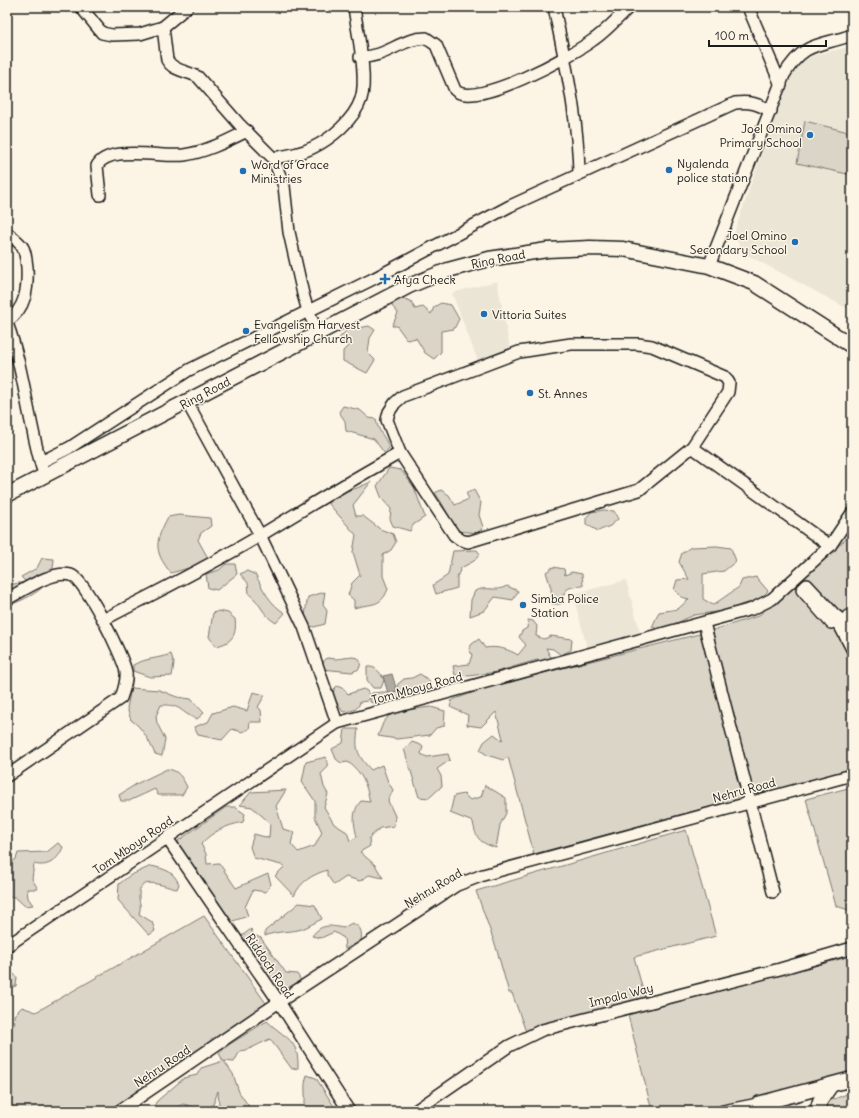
<svg xmlns="http://www.w3.org/2000/svg" width="859" height="1118" font-family="Delius,sans-serif">
<rect width="100%" height="100%" fill="#fcf5e5"/>
<filter id="ink" filterUnits="userSpaceOnUse"><feTurbulence type="fractalNoise" baseFrequency=".025" numOctaves="2"/><feDisplacementMap in="SourceGraphic" scale="8" xChannelSelector="R" yChannelSelector="G"/><feConvolveMatrix kernelMatrix="1 2 1 2 8 2 1 2 1" color-interpolation-filters="sRGB"/></filter>
<g filter="url(#ink)">
<g fill="#ebe5d6">
<polygon points="852,46 852,311 742,252 734,233 791,69 806,57"/>
<polygon points="497,281 511,353 479,364 452,293"/>
<polygon points="626,580 641,636 587,648 573,594"/>
</g>
<g fill="#dbd5c8" stroke="#7c7872">
<polygon points="852,75 852,95 849,91 848,76"/>
<polygon points="805,121 852,133 852,175 797,163"/>
<polygon points="398,297 411,301 415,309 423,307 431,314 434,307 441,303 451,305 459,319 454,329 441,331 441,352 434,359 425,353 416,338 407,340 397,326 392,326 398,313 392,306"/>
<polygon points="369,326 375,330 370,338 368,353 375,360 367,373 343,361 343,351 349,345 340,342 340,337 347,330"/>
<path d="M343,406L360,410L369,418L376,419C378,433 385,435 389,448L385,454L374,439L346,431L345,421L339,412Z"/>
<polygon points="389,468 401,470 414,487 425,517 413,525 410,531 393,526 390,519 391,509 382,499 377,486"/>
<path d="M371,482L353,505L356,516H363L380,529L393,534L396,542L391,550L383,555V576L388,589C381,608 370,603 354,608V600L348,595L352,583L360,575L353,552L356,535L328,503L335,494L357,488Z"/>
<polygon points="441,490 449,495 455,505 469,499 466,493 474,490 481,503 479,515 483,527 478,533 457,531 440,500 435,493"/>
<polygon points="604,510 614,511 618,519 610,526 598,531 586,524 586,518 591,512"/>
<path d="M179,515L210,518L211,526L201,533L198,540L208,558L202,568L192,567L171,573C153,551 155,541 168,517Z"/>
<polygon points="852,530 852,773 751,798 710,631 758,616 844,541"/>
<polygon points="717,546 731,548 736,561 724,571 703,574 703,599 713,605 739,587 742,580 756,577 768,591 758,601 743,604 729,610 694,615 661,630 652,627 659,612 678,609 689,599 681,597 674,590 677,580 689,579 679,562 682,553 691,547"/>
<polygon points="477,550 480,554 474,561 461,568 457,577 457,588 436,594 433,585 448,575 453,551"/>
<path d="M42,558L54,559C53,582 41,591 22,600C17,602 12,605 7,605V585L26,582L21,577L37,568Z"/>
<polygon points="226,564 235,564 237,574 217,590 208,588 206,574 219,570"/>
<path d="M553,567L564,569L565,575L572,572L582,574L583,586C567,587 564,588 561,604H552L551,588L546,572Z"/>
<path d="M247,571L256,575C262,589 271,605 285,613L276,623C261,614 262,604 249,594L248,583L240,574Z"/>
<path d="M507,586L518,591L513,600L495,597L484,611L470,616L471,600L475,591C488,585 494,593 507,586Z"/>
<path d="M325,592L323,604L327,611L325,624L314,627L307,625C304,615 306,607 308,597Z"/>
<path d="M219,611L228,613L235,619C237,635 232,643 216,646L209,637L213,613Z"/>
<path d="M528,620L533,621L537,626L536,636L544,639L551,636L572,639L571,650L561,655L553,649L546,648L550,656L553,658L546,662L537,660L496,672L469,676L455,675L453,666L469,664L472,655L469,649L472,644L479,639L485,648C497,646 508,649 518,655L526,645L519,637L522,631L527,628Z"/>
<polygon points="703,633 742,798 534,854 508,757 503,760 487,755 480,750 484,742 494,734 502,740 503,739 496,712 481,727 467,725 468,715 450,707 452,700 489,687 525,678 531,674 535,675"/>
<path d="M171,654L174,663L172,676L150,677L133,671V665C146,658 157,659 171,654Z"/>
<polygon points="352,657 358,658 361,663 359,669 352,672 322,669 323,662 327,658 336,659"/>
<path d="M367,667C376,666 380,672 384,680L381,688H373L367,680Z"/>
<path d="M420,674L429,680L431,692L396,699L382,705L370,702V698L367,701L360,702C358,711 351,711 343,712L333,697L334,689L337,686L344,689L348,694L363,689L367,691L370,697L372,693L396,691L398,684L404,679L412,678Z"/>
<path d="M131,688L159,690L177,697L191,699L204,713L197,719C180,713 182,704 161,705L156,716L157,723L165,739L162,756L155,754C149,741 143,728 131,720L127,708Z"/>
<polygon points="253,692 265,695 258,707 261,710 262,722 250,722 249,729 242,732 232,729 222,740 198,735 194,727 208,722 213,713 233,707 247,711"/>
<polygon points="431,707 445,711 444,726 436,728 430,735 397,739 378,736 383,723 392,712"/>
<path d="M345,729H358C355,749 357,755 371,770L382,765L388,782L393,790L388,801L395,816L394,826L380,828L369,838L370,846L360,852L375,865L383,878L369,875L360,881L346,877L334,885L327,875V870C312,875 301,881 294,896L275,876L285,866L254,858L250,847L254,834L269,838L270,823L252,807L240,805L251,792L286,790L276,806L283,829L294,832L291,844L298,852L315,846L322,832L315,817V801L302,782L306,762L326,757L328,767L321,774L324,787L328,794L324,807L334,824L347,832L350,841L357,837C354,824 351,812 361,801L370,802C366,784 363,773 348,762L341,763L336,759L332,749L343,743Z"/>
<polygon points="412,742 423,746 421,754 427,757 448,754 450,760 437,769 441,776 442,786 429,798 419,797 404,749"/>
<path d="M167,769C178,770 182,777 187,787L182,795H158L155,789L129,801H121L119,795L138,783Z"/>
<path d="M485,785L506,798V813L500,825L496,848C479,842 476,839 473,822L450,813L454,796L464,794L470,800L481,797Z"/>
<polygon points="852,787 852,911 836,906 806,799"/>
<path d="M226,807H235L245,814L243,822C225,826 213,831 201,844L206,854L207,864L219,863L236,888L268,874L271,884L266,892L253,890L245,907L248,916L230,922L182,854L178,841Z"/>
<polygon points="686,830 716,936 634,957 645,998 526,1032 512,993 509,993 496,947 476,891"/>
<path d="M58,843L63,847C58,860 48,868 34,864L32,879L38,889H27L28,898L33,905L25,906L15,897H7V875L9,874L7,866L16,859L18,853L47,852Z"/>
<path d="M151,866C165,869 173,871 179,884L177,889C167,888 138,873 139,896C139,905 142,903 139,914L152,922L155,931L149,935L118,900L119,884L129,876Z"/>
<path d="M299,903L315,905L322,919C315,922 308,927 302,929C288,933 279,930 265,936V931Z"/>
<polygon points="204,916 268,1006 108,1111 7,1111 7,1024 15,1024 14,1015 22,1007 36,1012"/>
<path d="M352,923C362,927 362,932 361,942L345,949L344,938L334,932L321,938L312,936C321,924 329,925 343,928Z"/>
<polygon points="251,929 253,935 261,938 286,973 297,974 302,982 286,993 277,994 239,938"/>
<polygon points="852,956 852,1074 734,1109 716,1111 652,1111 628,1015"/>
<polygon points="7,968 17,977 16,986 7,988"/>
<path d="M267,1021C286,1039 299,1039 298,1068L292,1069L270,1039C258,1044 253,1049 240,1051L234,1062L224,1061L233,1074L239,1092L252,1111H223L219,1106L218,1091L213,1105L203,1110L183,1104L178,1107L181,1111H151L157,1101L184,1078L197,1075L201,1068L223,1061L219,1053L230,1044Z"/>
<path d="M307,1075L316,1078L337,1111H303C308,1097 302,1089 307,1075Z"/>
<polygon points="852,1092 852,1111 823,1111 824,1103"/>
</g>
<polygon fill="#b0aba1" stroke="#75726c" points="392,674 397,691 388,693 383,676"/>
<g fill="none" stroke-linecap="round" stroke-linejoin="round">
<defs>
<g id="minor">
<polyline points="81,7 102,33 112,35 140,34 163,27 187,7"/>
<path d="M554,7C565,62 578,116 579,173"/>
<polyline points="748,7 781,85"/>
<path d="M163,27L167,60C173,71 188,71 198,77L240,125L273,158L284,186L289,232L303,294L308,311L318,333"/>
<path d="M360,57C386,58 401,38 426,38L436,45L455,90C474,110 573,55 593,40C606,31 618,18 629,7"/>
<path d="M273,158C286,156 300,154 312,148C331,139 354,120 361,99C368,78 357,30 354,7"/>
<path d="M100,195L97,166C108,144 163,158 184,155C206,152 227,141 247,131"/>
<path d="M7,233C12,237 20,242 23,248C26,254 26,261 27,267C28,288 26,309 7,321"/>
<path d="M709,266L784,75C805,40 819,47 852,35"/>
<path d="M7,323C24,370 28,420 42,468"/>
<polygon points="571,344 638,344 652,346 725,377 729,383 728,392 692,447 639,490 468,542 461,540 454,535 400,453 387,420 389,412 395,403 403,396 519,352"/>
<polyline points="187,402 260,535 304,627 337,723"/>
<polyline points="692,447 830,546"/>
<path d="M41,462L69,448L189,370L375,278L510,206L735,103C750,101 758,104 771,111"/>
<path d="M7,599C24,590 52,570 71,575C85,579 123,656 126,672C127,681 124,689 121,698L7,776"/>
<path d="M103,620C156,592 210,566 261,535C307,507 353,479 400,453"/>
<polyline points="704,623 773,892"/>
<polyline points="852,626 850,625 851,616 848,616 847,624 845,623 834,614 807,585 802,590 831,623 835,620 841,628 852,649"/>
<polyline points="167,838 279,1002 349,1111"/>
<polyline points="7,946 337,723 752,609 772,599 830,546 852,513"/>
<polyline points="119,1111 279,1002 457,885 483,875 852,775"/>
<polyline points="415,1111 509,1046 542,1030 780,969 852,948"/>
<polyline points="723,1111 758,1104"/>
</g>
<g id="major">
<polyline points="7,495 409,286 448,270 489,259 547,250 590,248 623,249 709,266 754,283 852,346"/>
<polyline points="764,1111 758,1104 852,1079"/>
<polyline points="817,1111 820,1101 831,1085"/>
</g>
</defs>
<use href="#minor" stroke="#1c1c1c" stroke-width="14"/>
<use href="#major" stroke="#1c1c1c" stroke-width="17"/>
<use href="#minor" stroke="#fcf5e5" stroke-width="11"/>
<use href="#major" stroke="#fcf5e5" stroke-width="14"/>
</g>
</g>
<g fill="#1f6fb2" stroke="#fcf5e5" stroke-width="1.5">
<circle cx="810" cy="135" r="4"/>
<circle cx="669" cy="170" r="4"/>
<circle cx="243" cy="171" r="4"/>
<circle cx="795" cy="242" r="4"/>
<path d="M383 273h4v4h4v4h-4v4h-4v-4h-4v-4h4z"/>
<circle cx="484" cy="314" r="4"/>
<circle cx="246" cy="331" r="4"/>
<circle cx="530" cy="393" r="4"/>
<circle cx="523" cy="605" r="4"/>
</g>
<g text-anchor="middle" dominant-baseline="central" stroke-width="3" stroke-linejoin="round" paint-order="stroke">
<g font-size="12" fill="#1c1c1c" stroke="#fcf5e5" text-anchor="start">
<text x="802" y="128" text-anchor="end">Joel Omino<tspan x="802" dy="14">Primary School</tspan></text>
<text x="677" y="163">Nyalenda<tspan x="677" dy="14">police station</tspan></text>
<text x="251" y="164">Word of Grace<tspan x="251" dy="14">Ministries</tspan></text>
<text x="787" y="235" text-anchor="end">Joel Omino<tspan x="787" dy="14">Secondary School</tspan></text>
<text x="394" y="279">Afya Check</text>
<text x="492" y="314">Vittoria Suites</text>
<text x="254" y="324">Evangelism Harvest<tspan x="254" dy="14">Fellowship Church</tspan></text>
<text x="538" y="393">St. Annes</text>
<text x="531" y="598">Simba Police<tspan x="531" dy="14">Station</tspan></text>
</g>
<g font-size="12" fill="#1c1c1c" stroke="#fcf5e5">
<text transform="translate(498 259) rotate(-11)">Ring Road</text>
<text transform="translate(205 393) rotate(-28)">Ring Road</text>
<text transform="translate(417 688) rotate(-15)">Tom Mboya Road</text>
<text transform="translate(744 790) rotate(-15)">Nehru Road</text>
<text transform="translate(133 845) rotate(-34)">Tom Mboya Road</text>
<text transform="translate(433 888) rotate(-31)">Nehru Road</text>
<text transform="translate(270 966) rotate(56)">Riddoch Road</text>
<text transform="translate(621 995) rotate(-14)">Impala Way</text>
<text transform="translate(162 1066) rotate(-34)">Nehru Road</text>
</g>
</g>
<rect width="859" height="1118" fill="none" stroke="#fcf5e5" stroke-width="24"/>
<rect x="12" y="12" width="835" height="1094" fill="none" stroke="#1c1c1c" stroke-width="1.5" filter="url(#ink)"/>
<path d="M709 40v6h117v-6" fill="none" stroke="#1c1c1c" stroke-width="2"/>
<text x="715" y="40" font-size="12" fill="#1c1c1c" stroke="#fcf5e5" stroke-width="3" paint-order="stroke">100 m</text>
</svg>
